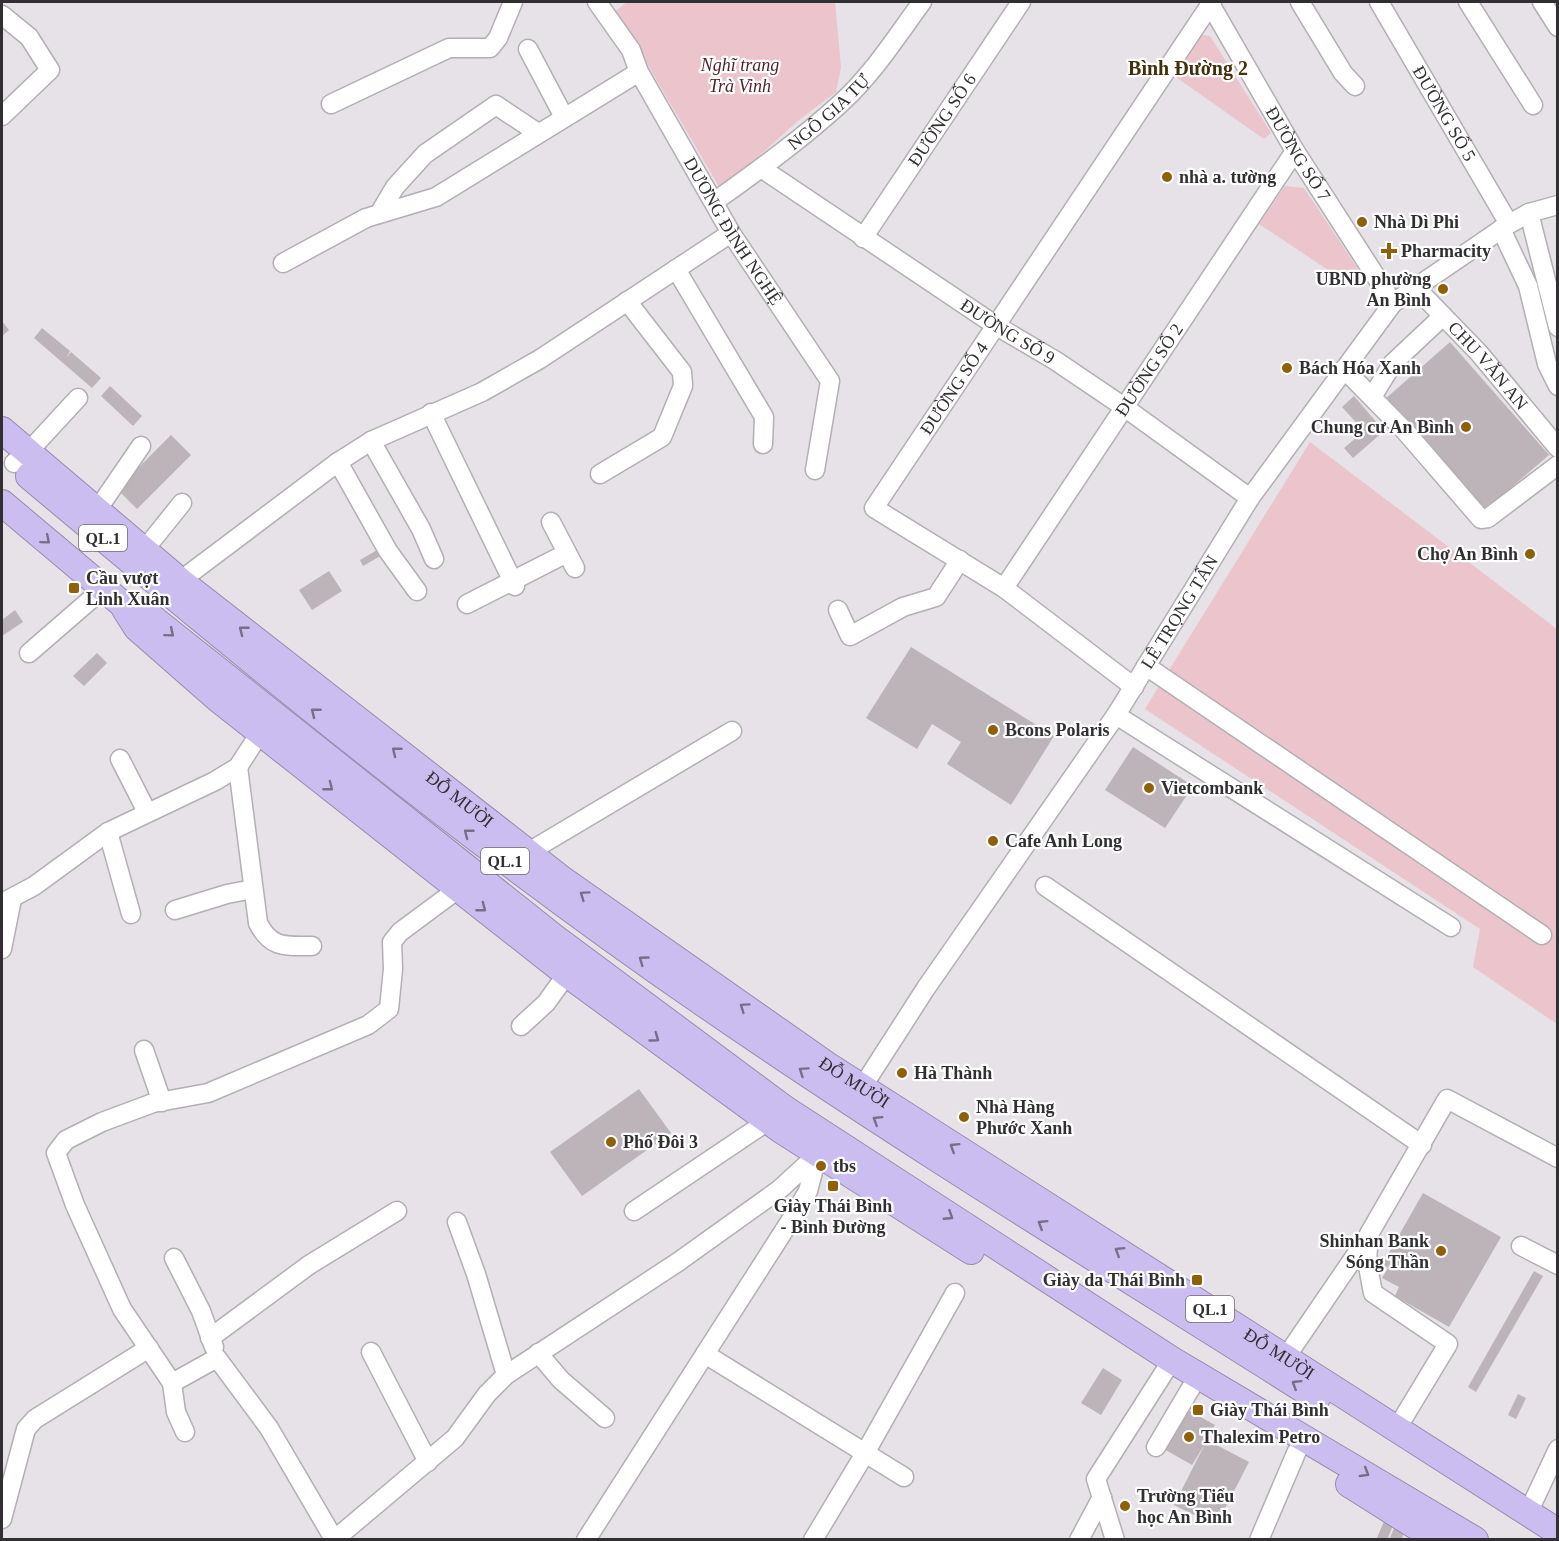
<svg xmlns="http://www.w3.org/2000/svg" width="1559" height="1541" font-family="'Times New Roman',serif">
<rect width="100%" height="100%" fill="#e7e1e8"/>
<g fill="#ecc4cb">
<polygon points="627,2 835,2 841,67 836,92 799,120 721,190 646,62 612,14"/>
<polygon points="1197,34 1210,36 1271,133 1264,139 1170,73"/>
<polygon points="1285,186 1304,188 1362,275 1352,286 1259,224"/>
<polygon points="1310,442 1557,629 1557,1024 1473,967 1480,929 1145,709"/>
</g>
<g fill="#bcb4b8">
<polygon points="2,321 9,330 2,336"/>
<polygon points="42,328 70,351 66,358 71,352 101,378 92,388 34,338"/>
<polygon points="1450,342 1549,455 1483,512 1384,400"/>
<polygon points="110,386 142,416 133,426 101,396"/>
<polygon points="1354,396 1384,431 1353,458 1344,448 1364,431 1342,407"/>
<polygon points="171,435 191,455 137,509 117,489"/>
<polygon points="379,549 382,555 363,566 360,560"/>
<polygon points="329,571 342,591 312,610 299,590"/>
<polygon points="15,610 23,622 2,636 2,620"/>
<polygon points="911,647 1054,736 1011,805 947,764 961,742 932,724 917,749 866,718"/>
<polygon points="97,653 107,663 84,686 73,676"/>
<polygon points="1133,747 1193,786 1165,828 1105,790"/>
<polygon points="639,1089 671,1133 582,1196 550,1152"/>
<polygon points="1423,1193 1501,1237 1449,1327 1395,1296 1399,1287 1382,1278 1388,1268 1382,1265"/>
<polygon points="1534,1271 1543,1276 1476,1392 1468,1387"/>
<polygon points="1103,1368 1122,1380 1101,1415 1081,1403"/>
<polygon points="1518,1394 1526,1398 1516,1419 1508,1415"/>
<polygon points="1186,1409 1215,1425 1207,1440 1249,1462 1216,1526 1174,1505 1205,1444 1192,1465 1164,1449"/>
<polygon points="1385,1519 1394,1523 1387,1540 1376,1540"/>
<polygon points="1396,1524 1406,1528 1401,1540 1389,1540"/>
</g>
<g fill="none" stroke-linecap="round" stroke-linejoin="round">
<defs>
<g id="minor">
<path id="s1" d="M597,2L631,50L639,72L731,233L830,381L815,470"/>
<path id="s2" d="M1209,2L1295,151L1393,303"/>
<polyline points="1300,2 1343,73 1355,86"/>
<path id="s3" d="M1379,2L1509,224"/>
<polyline points="1468,2 1533,105"/>
<polyline points="1542,2 1558,27"/>
<polyline points="2,15 29,37 50,70 2,116"/>
<polyline points="528,49 564,117"/>
<polyline points="331,104 449,48 490,48 498,38 513,2"/>
<path id="s4" d="M761,168L995,325L1056,361L1124,407L1250,498"/>
<path id="s5" d="M714,202C757,171 802,139 841,103C873,74 897,36 922,2"/>
<polyline points="1529,213 1558,327"/>
<polyline points="379,214 395,187 425,154 496,105 538,133"/>
<polyline points="1501,229 1528,286 1547,364 1558,386"/>
<path id="s6" d="M863,238L1021,2"/>
<polyline points="283,263 366,218 436,197 639,72"/>
<polyline points="676,269 764,417 763,444"/>
<path id="s7" d="M1416,288L1479,353L1558,448"/>
<polyline points="1344,369 1405,431 1481,519 1488,518 1558,465"/>
<polyline points="1372,397 1393,363 1443,316"/>
<polyline points="431,413 515,586"/>
<polyline points="371,441 421,529 434,559"/>
<polyline points="338,462 388,551 417,591"/>
<polyline points="14,463 30,450 78,398"/>
<polyline points="600,474 662,437 683,386 682,372 627,301"/>
<polyline points="93,509 104,500 141,446"/>
<polyline points="551,522 575,568"/>
<polyline points="134,557 145,549 182,503"/>
<polyline points="172,587 338,462 371,441 482,392 540,359 731,233"/>
<path id="s8" d="M1004,588L1295,151"/>
<polyline points="467,604 567,553"/>
<polyline points="838,610 850,636 903,607 936,597 960,560"/>
<polyline points="29,653 104,588"/>
<polyline points="1146,666 1542,935"/>
<path id="s9" d="M1134,687L1004,588L874,508L1212,2"/>
<polyline points="1116,715 1451,927"/>
<polyline points="120,759 147,812"/>
<path d="M238,767L258,923C271,949 286,946 312,946"/>
<polyline points="108,832 131,914"/>
<polyline points="527,853 732,731"/>
<polyline points="1045,886 1422,1145"/>
<polyline points="2,903 34,886 108,832 215,781 238,767 260,733"/>
<polyline points="175,910 227,894 253,889"/>
<polyline points="2,949 12,899"/>
<polyline points="521,1026 546,1003 567,974"/>
<polyline points="144,1050 162,1102"/>
<path id="s10" d="M863,1086L926,988L1116,715L1250,498L1393,303L1509,224L1529,213L1558,205"/>
<polyline points="634,1211 768,1121"/>
<polyline points="457,1222 476,1274 506,1375"/>
<polyline points="1521,1246 1558,1265"/>
<polyline points="174,1258 201,1311 214,1347"/>
<polyline points="210,1338 309,1265 397,1211"/>
<polyline points="371,1352 428,1462"/>
<polyline points="538,1353 561,1380 605,1418"/>
<polyline points="705,1354 904,1477"/>
<polyline points="1286,1357 1368,1237"/>
<polyline points="172,1383 176,1412 185,1432"/>
<polyline points="1396,1430 1448,1344 1373,1293 1367,1261 1369,1234 1447,1099 1558,1158"/>
<polyline points="1156,1447 1198,1376"/>
<polyline points="1528,1513 1558,1449"/>
<polyline points="2,1519 26,1429 35,1419 149,1348"/>
<polyline points="334,1539 269,1428 217,1358 172,1383 122,1309 75,1205 56,1153 66,1140 102,1122 153,1103 208,1093 368,1025 389,1009 393,969 392,942 400,932 458,889"/>
<polyline points="334,1540 455,1438 487,1394 506,1375 678,1262 780,1189 817,1155"/>
<polyline points="586,1540 794,1215 808,1191 817,1157"/>
<polyline points="813,1540 864,1455 955,1293"/>
<polyline points="1079,1540 1102,1497"/>
<polyline points="1115,1540 1096,1479 1172,1360"/>
<polyline points="1259,1540 1297,1451"/>
</g>
<g id="highway">
<path id="s11" d="M2,430L180,581L563,880L827,1065L1558,1532"/>
<path d="M29,476C246,658 466,840 700,1001C901,1140 1110,1267 1317,1398"/>
<polyline points="2,503 121,603 151,617 555,938 785,1109 1172,1360 1475,1540"/>
<polyline points="125,609 137,628 218,699 567,974 781,1130 971,1251"/>
<polyline points="1349,1484 1438,1540"/>
</g>
</defs>
<use href="#minor" stroke="#b4aeb5" stroke-width="21"/>
<use href="#highway" stroke="#968bae" stroke-width="28"/>
<use href="#minor" stroke="#fff" stroke-width="18"/>
<use href="#highway" stroke="#ccbdf1" stroke-width="26"/>
</g>
<defs><path id="oneway-chevron" d="M-2-3.5L2.5 0L-2 3.5" fill="none" stroke-width="1.6" stroke-linecap="round" stroke-linejoin="round" transform="scale(1.5)"/></defs>
<g stroke="#776f88">
<use href="#oneway-chevron" transform="translate(46 540) rotate(40)"/>
<use href="#oneway-chevron" transform="translate(243 630) rotate(-142)"/>
<use href="#oneway-chevron" transform="translate(170 633) rotate(40)"/>
<use href="#oneway-chevron" transform="translate(315 712) rotate(-141)"/>
<use href="#oneway-chevron" transform="translate(396 751) rotate(-142)"/>
<use href="#oneway-chevron" transform="translate(329 787) rotate(38)"/>
<use href="#oneway-chevron" transform="translate(468 833) rotate(-142)"/>
<use href="#oneway-chevron" transform="translate(584 895) rotate(-145)"/>
<use href="#oneway-chevron" transform="translate(482 908) rotate(38)"/>
<use href="#oneway-chevron" transform="translate(643 960) rotate(-144)"/>
<use href="#oneway-chevron" transform="translate(744 1007) rotate(-145)"/>
<use href="#oneway-chevron" transform="translate(655 1038) rotate(36)"/>
<use href="#oneway-chevron" transform="translate(803 1071) rotate(-146)"/>
<use href="#oneway-chevron" transform="translate(877 1120) rotate(-148)"/>
<use href="#oneway-chevron" transform="translate(954 1147) rotate(-148)"/>
<use href="#oneway-chevron" transform="translate(949 1216) rotate(33)"/>
<use href="#oneway-chevron" transform="translate(1042 1224) rotate(-148)"/>
<use href="#oneway-chevron" transform="translate(1119 1251) rotate(-148)"/>
<use href="#oneway-chevron" transform="translate(1296 1384) rotate(-148)"/>
<use href="#oneway-chevron" transform="translate(1365 1473) rotate(31)"/>
</g>
<g fill="#8e6008" stroke="#fff" stroke-width="2">
<circle cx="1167" cy="177" r="6"/>
<circle cx="1362" cy="222" r="6"/>
<path d="M1386 242h6v6h6v6h-6v6h-6v-6h-6v-6h6z"/>
<circle cx="1443" cy="289" r="6"/>
<circle cx="1287" cy="368" r="6"/>
<circle cx="1466" cy="427" r="6"/>
<circle cx="1530" cy="554" r="6"/>
<rect x="68" y="582" width="12" height="12" rx="3"/>
<circle cx="993" cy="730" r="6"/>
<circle cx="1149" cy="788" r="6"/>
<circle cx="993" cy="841" r="6"/>
<circle cx="902" cy="1073" r="6"/>
<circle cx="964" cy="1117" r="6"/>
<circle cx="611" cy="1142" r="6"/>
<circle cx="821" cy="1166" r="6"/>
<rect x="827" y="1180" width="12" height="12" rx="3"/>
<circle cx="1441" cy="1251" r="6"/>
<rect x="1191" y="1274" width="12" height="12" rx="3"/>
<rect x="1192" y="1404" width="12" height="12" rx="3"/>
<circle cx="1189" cy="1437" r="6"/>
<circle cx="1125" cy="1506" r="6"/>
</g>
<g text-anchor="middle" dominant-baseline="central" stroke-width="4.5" stroke-linejoin="round" paint-order="stroke">
<g fill="#fff" stroke="#6f6d70" stroke-width="1.5">
<rect x="79" y="525" width="48" height="26" rx="4.5"/>
<rect x="481" y="848" width="48" height="26" rx="4.5"/>
<rect x="1186" y="1296" width="48" height="26" rx="4.5"/>
</g>
<g font-size="16" font-weight="bold" fill="#312f32">
<text x="103" y="538">QL.1</text>
<text x="505" y="861">QL.1</text>
<text x="1210" y="1309">QL.1</text>
</g>
<g font-size="18" font-style="italic" fill="#551d2c" stroke="#fff">
<text x="740" y="65">Nghĩ trang<tspan x="740" dy="21">Trà Vinh</tspan></text>
</g>
<g font-size="18" fill="#312f32" stroke="#fff">
<text stroke="none"><textPath href="#s5" startOffset="146">NGÔ GIA TỰ</textPath></text>
<text stroke="none"><textPath href="#s3" startOffset="129">ĐƯỜNG SỐ 5</textPath></text>
<text stroke="none"><textPath href="#s6" startOffset="142">ĐƯỜNG SỐ 6</textPath></text>
<text stroke="none"><textPath href="#s2" startOffset="176">ĐƯỜNG SỐ 7</textPath></text>
<text stroke="none"><textPath href="#s1" startOffset="267">DƯƠNG ĐÌNH NGHỆ</textPath></text>
<text stroke="none"><textPath href="#s4" startOffset="296">ĐƯỜNG SỐ 9</textPath></text>
<text stroke="none"><textPath href="#s7" startOffset="106">CHU VĂN AN</textPath></text>
<text stroke="none"><textPath href="#s8" startOffset="262">ĐƯỜNG SỐ 2</textPath></text>
<text stroke="none"><textPath href="#s9" startOffset="460">ĐƯỜNG SỐ 4</textPath></text>
<text stroke="none"><textPath href="#s10" startOffset="570">LÊ TRỌNG TẤN</textPath></text>
<text stroke="none"><textPath href="#s11" startOffset="588">ĐỖ MƯỜI</textPath></text>
<text stroke="none"><textPath href="#s11" startOffset="1074">ĐỖ MƯỜI</textPath></text>
<text stroke="none"><textPath href="#s11" startOffset="1578">ĐỖ MƯỜI</textPath></text>
</g>
<g font-size="18" font-weight="bold" fill="#312f32" stroke="#fff" text-anchor="start">
<text x="1179" y="177">nhà a. tường</text>
<text x="1374" y="222">Nhà Dì Phi</text>
<text x="1401" y="251">Pharmacity</text>
<text x="1431" y="279" text-anchor="end">UBND phường<tspan x="1431" dy="21">An Bình</tspan></text>
<text x="1299" y="368">Bách Hóa Xanh</text>
<text x="1454" y="427" text-anchor="end">Chung cư An Bình</text>
<text x="1518" y="554" text-anchor="end">Chợ An Bình</text>
<text x="86" y="578">Cầu vượt<tspan x="86" dy="21">Linh Xuân</tspan></text>
<text x="1005" y="730">Bcons Polaris</text>
<text x="1161" y="788">Vietcombank</text>
<text x="1005" y="841">Cafe Anh Long</text>
<text x="914" y="1073">Hà Thành</text>
<text x="976" y="1107">Nhà Hàng<tspan x="976" dy="21">Phước Xanh</tspan></text>
<text x="623" y="1142">Phố Đôi 3</text>
<text x="833" y="1166">tbs</text>
<text x="833" y="1206" text-anchor="middle">Giày Thái Bình<tspan x="833" dy="21">- Bình Đường</tspan></text>
<text x="1429" y="1241" text-anchor="end">Shinhan Bank<tspan x="1429" dy="21">Sóng Thần</tspan></text>
<text x="1185" y="1280" text-anchor="end">Giày da Thái Bình</text>
<text x="1210" y="1410">Giày Thái Bình</text>
<text x="1201" y="1437">Thalexim Petro</text>
<text x="1137" y="1496">Trường Tiểu<tspan x="1137" dy="21">học An Bình</tspan></text>
</g>
<g font-size="20" font-weight="bold" fill="#452f0a" stroke="#fff">
<text x="1188" y="68">Bình Đường 2</text>
</g>
</g>
<rect width="1559" height="1541" fill="none" stroke="#312f32" stroke-width="6"/>
</svg>
